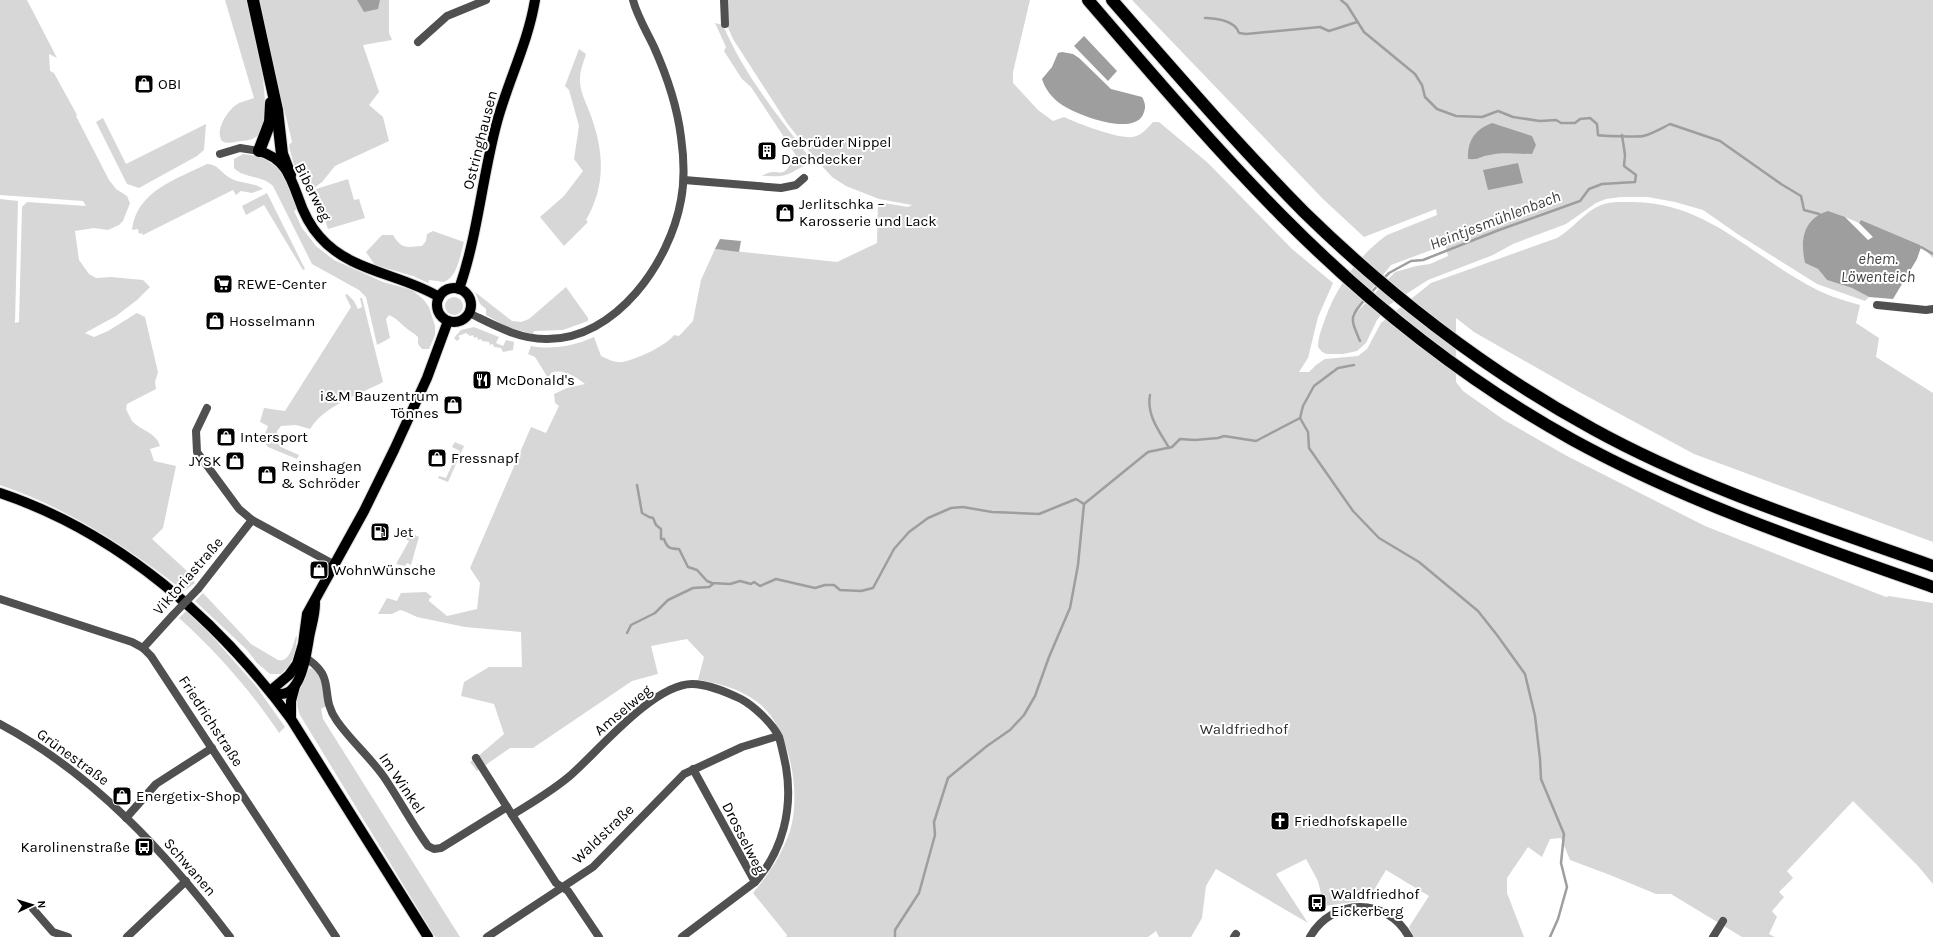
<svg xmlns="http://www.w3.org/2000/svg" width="1933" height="937" font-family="Karla,sans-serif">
<rect width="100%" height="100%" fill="#fff"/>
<g fill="#d7d7d7" fill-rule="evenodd">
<path d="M0,0H27L57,58L49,54L50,71L54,73L77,115L76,116L109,180L116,189L127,196L129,201L130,203L123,221L119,225L108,230L94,228L75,231L79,260L89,274L96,278L111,277L143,280L150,287L137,300L116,316L85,333L94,337L108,331L137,313L145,317L158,372L155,382L156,389L127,404L126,409C128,413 130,417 132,421C140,430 157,433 160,446L150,449L154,461L176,466L163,528L152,539L186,570L195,583L184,591C127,547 68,508 0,485V199L18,201L15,323L19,322L22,207L27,202L86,206L83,201L0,195Z"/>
<path d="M225,0H248C253,27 274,109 261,132C256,139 250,140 242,141C235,141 229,145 222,141C214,130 229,108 239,103C244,101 249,100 254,98Z"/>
<path d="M260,0H389V33L392,40L363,45L379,92L369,105L383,117L389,141L335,166L322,182L309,192C298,181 292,160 289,145L292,142C288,125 284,108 279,91C277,83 277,75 273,67Z"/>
<path d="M726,0H1030L1013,72V83L1038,110L1053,121L1064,117C1079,124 1118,139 1133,137C1142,135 1148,128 1153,122H1159L1208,163L1292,249L1333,283L1318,317L1308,358L1299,372H1309L1316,365L1325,359L1358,356L1367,349L1381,323L1431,283L1557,238C1573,229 1584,212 1601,205C1611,201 1623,202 1634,202C1705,203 1748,252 1806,284C1823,294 1841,300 1860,305L1856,323L1879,338L1876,357L1933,393V542L1694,454L1581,393L1474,332L1456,318V382L1463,391L1504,420L1567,456L1705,526L1886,597L1889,596L1933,603V884L1918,866L1853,801L1787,871L1793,878L1779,892L1784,897L1772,911L1777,917L1769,934L1775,937H1742L1671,894H1656L1610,875L1570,860L1561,838L1550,839L1542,857L1528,847L1507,878V893L1524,937H1413L1409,927L1429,896L1386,870L1368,900L1324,906L1318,881L1306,859L1276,874L1308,923L1216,869L1206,886L1202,918L1191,937H1159L1156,931L1148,937H786L787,935L753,893C769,874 782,854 790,831C801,795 791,738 766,710C750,692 721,683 698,680L704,657L687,639L651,646L658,674L632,681L533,748H510L477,771L470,762L476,758L504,734L494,704L461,696L464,682L489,667H522L521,632L465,627L417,617L404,611L400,610L392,614H378L387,598L397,601L401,593L426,592L432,597L429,599V601L447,616L477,609L480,583L470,568L531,427L546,433L559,406L555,403L554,394L567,388L585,384C576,377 563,368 551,373L548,378L535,357L528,354L531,346C552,350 574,346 594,337L601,356C607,359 615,363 622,362C635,360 666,346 674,335L679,336L693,321L701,280L715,249L837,262L877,243L878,202L908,207L912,205L879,199L846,186L832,177L812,155L787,123L733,39L726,23Z"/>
<path d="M1132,0H1933V258L1920,245L1861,220L1859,223L1845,217L1805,263L1818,269L1827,280L1852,288L1869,297L1865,301L1817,284L1739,235L1703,210L1675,202L1648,197H1621L1606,199L1596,203L1566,224L1513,244L1493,255L1428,280L1389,305L1377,320L1366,343L1357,351L1343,354H1327L1322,352L1318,347C1318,337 1322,328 1325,319C1337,286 1358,256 1387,235L1437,215L1436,209L1364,237L1323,199ZM1445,245L1448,256L1430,264L1416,266L1395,272L1353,316L1352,314L1391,265Z"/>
<path d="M715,23L723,25C743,73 778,116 809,157C806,166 804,166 796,170C784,178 777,176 762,176C780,164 782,186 795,154L751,87L742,79L724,51L726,47Z"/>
<path d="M579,49L586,54C584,61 580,70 580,78C579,91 587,104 591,116C604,152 606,186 586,220L588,222L564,246L540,217L564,196L583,171L574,159L579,126L569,90L565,86Z"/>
<polygon points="103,118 126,164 206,124 204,150 197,156 139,188 127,184 96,122"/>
<path d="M243,154C281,158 285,178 297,209L294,211L302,228L316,246L334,260L383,282L412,290L423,299L429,307L435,326V335L429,349H422L418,344V337C414,333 409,331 405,327C399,322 396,318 389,315L386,319L390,338L377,345L366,297L359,290L312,264L273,186C262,175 242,178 234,168V159Z"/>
<path d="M207,164C218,164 221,173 230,178C240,184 254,182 263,189L252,193L241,191L236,195L233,190L143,235L141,233L139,234L138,229L132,230C136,191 177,179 207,164Z"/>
<polygon points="348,179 354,200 359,199 365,218 328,229 322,210 319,211 313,190"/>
<polygon points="267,193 305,269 303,270 264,205 246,215 242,206"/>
<path d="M433,231L464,242C460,255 458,276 444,282L429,280L428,283L413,276L375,265L366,252L382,235H393C402,250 407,247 422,246L426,241L427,234Z"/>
<polygon points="566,287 588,318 588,321 563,330 534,331 533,334 507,327 486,315 486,309 480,304 475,292 512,321 521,322 529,319"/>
<path d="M347,294L354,301L358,309L362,307L360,298H362L383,382C359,395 325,405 310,429L296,425L281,426L277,431L276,441L281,447L299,455L297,459L268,447L263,440L268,426L260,422L264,408L285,411L351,307L345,295Z"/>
<circle cx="454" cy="306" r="9"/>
<polygon points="474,327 499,337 496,343 503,346 506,340 514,342 513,350 503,352 501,348 494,347 493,344 490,345 489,342 482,341 481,339 478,340 477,337 474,338 473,335 470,336 466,333 458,336 460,338 457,341 454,338 461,330"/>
<polygon points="455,442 464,446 448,482 438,478 439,476 446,478 458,452 460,452 460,451 452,447"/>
<polygon points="409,532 419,537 411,565 407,563 405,566 396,564 409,541 406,539"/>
<path d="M203,593L251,644L278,660C290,663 293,645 296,636L297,637L295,653L289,666L281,674H270L257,663L247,650L195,601Z"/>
<path d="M186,611L211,635L256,686L285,727L279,733C251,691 217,652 179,618Z"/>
<path d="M310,668C324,671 324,695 326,706L321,709L323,719L460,937H435L300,715C293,698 300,686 307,671Z"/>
</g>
<g fill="#9e9e9e">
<polygon points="357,0 380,0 378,9 364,12"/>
<polygon points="1084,36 1117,71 1108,81 1074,46"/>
<path d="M1062,52L1073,54L1079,58L1111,89L1142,97C1145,102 1146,107 1144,112C1137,139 1072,114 1058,102C1051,96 1045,89 1042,79L1052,67L1058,53Z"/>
<path d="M1492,123L1532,136L1536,145L1532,154C1518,154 1503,152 1490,155C1479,156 1481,160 1468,159C1467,141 1475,129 1492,123Z"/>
<polygon points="1518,163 1523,183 1488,190 1483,170"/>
<path d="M1828,211L1845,217L1868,240L1873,237L1859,223L1861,220L1920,245L1921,247L1917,259L1893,299L1869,297L1852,288L1827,280L1818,269L1805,263C1800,240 1803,219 1828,211Z"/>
<polygon points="720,239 741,241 739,252 715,249"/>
</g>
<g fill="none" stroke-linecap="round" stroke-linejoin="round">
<g stroke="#9e9e9e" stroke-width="2.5">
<path d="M1341,0L1347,5L1364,32L1415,74L1422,85L1425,97L1437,109L1456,116L1482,117L1498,111L1513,117L1540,121L1556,120L1561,123H1575L1580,119L1590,118L1597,124L1598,135C1601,136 1640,137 1643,136C1652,134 1662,128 1670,124L1720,141L1781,184L1801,196L1804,210L1819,214L1821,216"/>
<path d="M1205,18C1217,19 1235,20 1239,33L1246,34L1320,27L1329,31L1357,22"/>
<polyline points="1919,248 1921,247 1933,254"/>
<polyline points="1383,279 1389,273 1411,261 1423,260 1499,230 1580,201 1589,189 1602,184 1635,182 1636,175 1624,166 1625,155 1622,135"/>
<polyline points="1371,293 1378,285"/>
<path d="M1360,341C1350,317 1349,318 1366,298"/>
<path d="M1150,395C1146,415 1160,432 1169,448"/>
<polyline points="1300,418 1308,432 1309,448 1353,511 1379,538 1419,562 1478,611 1497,635 1525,674 1535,716 1540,759 1541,779 1564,834 1561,863 1567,887 1558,919 1550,937"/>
<path d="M637,485L642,513L649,517L653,518L656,525L661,529V539H664C667,548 670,549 679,549L688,567L697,570L707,581L712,583L730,584L740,581L751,584L754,582L760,586L776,579L815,588L825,585H834L840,590L861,591L873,588L894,549L909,532L928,518L951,508L963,507L992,512L1039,514L1076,499L1084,504"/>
<polyline points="1084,504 1148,452 1172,447 1180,439 1195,440 1218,438 1224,436 1256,441 1300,418 1303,406 1314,386 1338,368 1354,365"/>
<polyline points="627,633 631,625 655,613 668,600 693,588 709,587 713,584"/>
<polyline points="895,937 895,930 919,893 935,835 934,822 948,778 987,746 1010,730 1024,715 1035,696 1049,657 1070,608 1078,565 1084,504"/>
</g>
<defs>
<g id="primary">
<path d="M259,151C284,158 290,175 298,197C303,212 310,226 320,237C350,272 402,274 439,297"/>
<circle cx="454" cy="305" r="17"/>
<path d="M459,289C478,235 482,177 497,122C508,81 528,43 535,0"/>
<path d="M0,493C119,533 217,619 291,719L428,937"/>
<polyline points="270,691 289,675 297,664 303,644 307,614 364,511 394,450 427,378 448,321"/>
<path d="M270,691C300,707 306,656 309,638C311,626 315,616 315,603"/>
<polyline points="291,719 291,701 295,686"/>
</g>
<g id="motorway">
<polyline points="253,0 277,110 282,154 290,175"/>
<path d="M1088,0C1151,73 1214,147 1281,215C1367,302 1466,381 1573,440C1686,502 1811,544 1933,587"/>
<path d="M1112,0C1175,72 1237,144 1304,212C1390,296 1487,371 1593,429C1700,488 1818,525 1933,566"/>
<polyline points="259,151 270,122 271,103"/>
</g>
</defs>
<use href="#primary" stroke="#dbdbdb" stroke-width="12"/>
<use href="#motorway" stroke="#dbdbdb" stroke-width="14"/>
<g stroke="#505050" stroke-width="8">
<polyline points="724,0 725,24"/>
<polyline points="418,42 447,16 486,0"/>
<polyline points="220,154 240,148 259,151"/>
<polyline points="684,180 781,188 796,185 804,178"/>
<polyline points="1877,305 1926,310 1933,309"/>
<path d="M469,313C494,325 518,339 546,339C616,340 670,262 681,200C685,179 684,158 681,137C677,105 667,76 654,47C647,32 637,16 633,0"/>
<polyline points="207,408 196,431 197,452 239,509 252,520 335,565"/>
<polyline points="198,589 252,520"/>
<polyline points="0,599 132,642 143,648 151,656 336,937"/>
<polyline points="143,648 173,615"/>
<path d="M301,655C340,677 317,693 337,721C351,741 370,757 384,777C399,799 412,824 428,846L434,849L441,848L507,807L556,883L568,891L599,937"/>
<polyline points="476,758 507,807"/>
<path d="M512,815C533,802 554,790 572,774C599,750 654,684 692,684C708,684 726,692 741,699C754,706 773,724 779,737C782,747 784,757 786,767C793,808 783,851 755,882"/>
<polyline points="126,818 156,784 212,748"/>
<polyline points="33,909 53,932 68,937"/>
<polyline points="127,937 186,881"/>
<polyline points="487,937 593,867 684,774 742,747 778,736"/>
<polyline points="682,937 755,882 693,769"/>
<polyline points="1234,937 1236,934"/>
<path d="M1310,937C1332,898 1387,896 1409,937"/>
<polyline points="1713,937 1723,921"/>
</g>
<path stroke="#505050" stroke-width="8" d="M0,724C94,774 167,854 230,937"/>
<use href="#primary" stroke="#000" stroke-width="10"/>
<use href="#motorway" stroke="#000" stroke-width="12"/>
<polyline stroke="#505050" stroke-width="8" points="173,615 198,589"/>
</g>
<defs>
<symbol id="shop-square" viewBox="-11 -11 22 22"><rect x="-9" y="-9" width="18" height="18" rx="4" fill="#000" stroke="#fff"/><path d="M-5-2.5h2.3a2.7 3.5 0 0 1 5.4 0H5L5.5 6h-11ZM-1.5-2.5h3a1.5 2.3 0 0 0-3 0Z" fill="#fff"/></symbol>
<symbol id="building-square" viewBox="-11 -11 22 22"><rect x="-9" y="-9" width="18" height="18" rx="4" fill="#000" stroke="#fff"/><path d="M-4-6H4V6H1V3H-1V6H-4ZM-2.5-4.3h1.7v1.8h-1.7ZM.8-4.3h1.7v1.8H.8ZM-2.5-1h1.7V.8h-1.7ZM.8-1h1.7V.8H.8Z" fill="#fff"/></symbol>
<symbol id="supermarket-square" viewBox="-11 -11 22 22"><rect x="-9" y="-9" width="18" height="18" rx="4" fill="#000" stroke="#fff"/><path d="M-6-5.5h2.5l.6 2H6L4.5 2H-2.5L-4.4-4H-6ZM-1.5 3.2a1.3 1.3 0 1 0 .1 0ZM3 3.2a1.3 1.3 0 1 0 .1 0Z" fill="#fff"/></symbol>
<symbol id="restaurant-square" viewBox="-11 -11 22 22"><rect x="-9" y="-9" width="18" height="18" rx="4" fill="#000" stroke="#fff"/><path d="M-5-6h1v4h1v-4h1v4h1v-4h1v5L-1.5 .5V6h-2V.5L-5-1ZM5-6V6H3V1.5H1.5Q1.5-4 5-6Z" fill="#fff"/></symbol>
<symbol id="fuel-square" viewBox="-11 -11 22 22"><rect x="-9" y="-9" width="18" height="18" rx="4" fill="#000" stroke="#fff"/><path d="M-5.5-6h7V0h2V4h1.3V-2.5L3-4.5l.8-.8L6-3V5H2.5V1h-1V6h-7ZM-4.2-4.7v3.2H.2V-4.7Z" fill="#fff"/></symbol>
<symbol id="church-square" viewBox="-11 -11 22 22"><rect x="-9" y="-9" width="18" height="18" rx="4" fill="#000" stroke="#fff"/><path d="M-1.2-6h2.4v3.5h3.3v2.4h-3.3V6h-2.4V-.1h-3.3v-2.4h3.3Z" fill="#fff"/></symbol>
<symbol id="bus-square" viewBox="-11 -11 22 22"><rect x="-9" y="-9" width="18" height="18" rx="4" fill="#000" stroke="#fff"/><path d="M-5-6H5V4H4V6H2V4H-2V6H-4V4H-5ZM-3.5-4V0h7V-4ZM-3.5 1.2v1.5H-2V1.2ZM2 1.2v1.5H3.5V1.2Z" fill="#fff"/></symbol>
</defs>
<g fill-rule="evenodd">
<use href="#shop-square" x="133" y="73" width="22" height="22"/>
<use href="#building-square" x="756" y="140" width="22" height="22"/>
<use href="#shop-square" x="774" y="202" width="22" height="22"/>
<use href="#supermarket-square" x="212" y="273" width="22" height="22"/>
<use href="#shop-square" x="204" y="310" width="22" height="22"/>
<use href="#restaurant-square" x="471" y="369" width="22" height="22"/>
<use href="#shop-square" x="442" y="394" width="22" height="22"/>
<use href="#shop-square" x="215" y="426" width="22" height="22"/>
<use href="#shop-square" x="426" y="447" width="22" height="22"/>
<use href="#shop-square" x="224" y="450" width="22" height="22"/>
<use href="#shop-square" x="256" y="464" width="22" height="22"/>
<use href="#fuel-square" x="369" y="521" width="22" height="22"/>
<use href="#shop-square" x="308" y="559" width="22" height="22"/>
<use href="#shop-square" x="111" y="785" width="22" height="22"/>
<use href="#church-square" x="1269" y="810" width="22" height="22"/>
<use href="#bus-square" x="133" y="836" width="22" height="22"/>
<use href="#bus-square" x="1306" y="892" width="22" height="22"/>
</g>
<g text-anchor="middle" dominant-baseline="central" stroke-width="4" stroke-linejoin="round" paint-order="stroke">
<g font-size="15" fill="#000" stroke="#fff" text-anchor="start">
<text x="158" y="84">OBI</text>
<text x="781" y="142">Gebrüder Nippel<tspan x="781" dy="17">Dachdecker</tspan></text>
<text x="799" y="204">Jerlitschka –<tspan x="799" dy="17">Karosserie und Lack</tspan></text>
<text x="237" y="284">REWE-Center</text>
<text x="229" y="321">Hosselmann</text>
<text x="496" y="380">McDonald's</text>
<text x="439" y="396" text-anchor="end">i&amp;M Bauzentrum<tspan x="439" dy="17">Tönnes</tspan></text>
<text x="240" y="437">Intersport</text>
<text x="451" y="458">Fressnapf</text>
<text x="221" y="461" text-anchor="end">JYSK</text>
<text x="281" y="466">Reinshagen<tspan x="281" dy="17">&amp; Schröder</tspan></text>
<text x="394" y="532">Jet</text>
<text x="333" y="570">WohnWünsche</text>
<text x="136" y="796">Energetix-Shop</text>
<text x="1294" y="821">Friedhofskapelle</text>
<text x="130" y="847" text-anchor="end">Karolinenstraße</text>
<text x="1331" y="894">Waldfriedhof<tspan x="1331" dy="17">Eickerberg</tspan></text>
</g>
<g font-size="15" fill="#000" stroke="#fff">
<text transform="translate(480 140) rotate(-76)">Ostringhausen</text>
<text transform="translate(313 192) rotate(63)">Biberweg</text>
<text transform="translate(188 576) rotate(-49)">Viktoriastraße</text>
<text transform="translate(623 710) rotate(-40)">Amselweg</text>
<text transform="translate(211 721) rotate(57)">Friedrichstraße</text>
<text transform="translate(73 757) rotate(36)">Grünestraße</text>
<text transform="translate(402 783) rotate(56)">Im Winkel</text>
<text transform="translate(603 834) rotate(-44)">Waldstraße</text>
<text transform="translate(744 838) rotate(63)">Drosselweg</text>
<text transform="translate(190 867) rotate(49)">Schwanen</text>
</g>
<g font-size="15" fill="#2e2e2e" stroke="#fff">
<text x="1244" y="729">Waldfriedhof</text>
</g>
<g font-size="16" font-style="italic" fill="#3f3f3f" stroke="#fff">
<text transform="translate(1495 220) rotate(-21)">Heintjesmühlenbach</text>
<text x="1878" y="258">ehem.<tspan x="1878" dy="18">Löwenteich</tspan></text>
</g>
</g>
<g transform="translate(32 905) rotate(86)" stroke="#ffffff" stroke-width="3" paint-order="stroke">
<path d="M0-3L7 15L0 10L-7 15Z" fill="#000000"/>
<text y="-6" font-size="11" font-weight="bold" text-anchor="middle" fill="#000000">N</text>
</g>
</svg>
